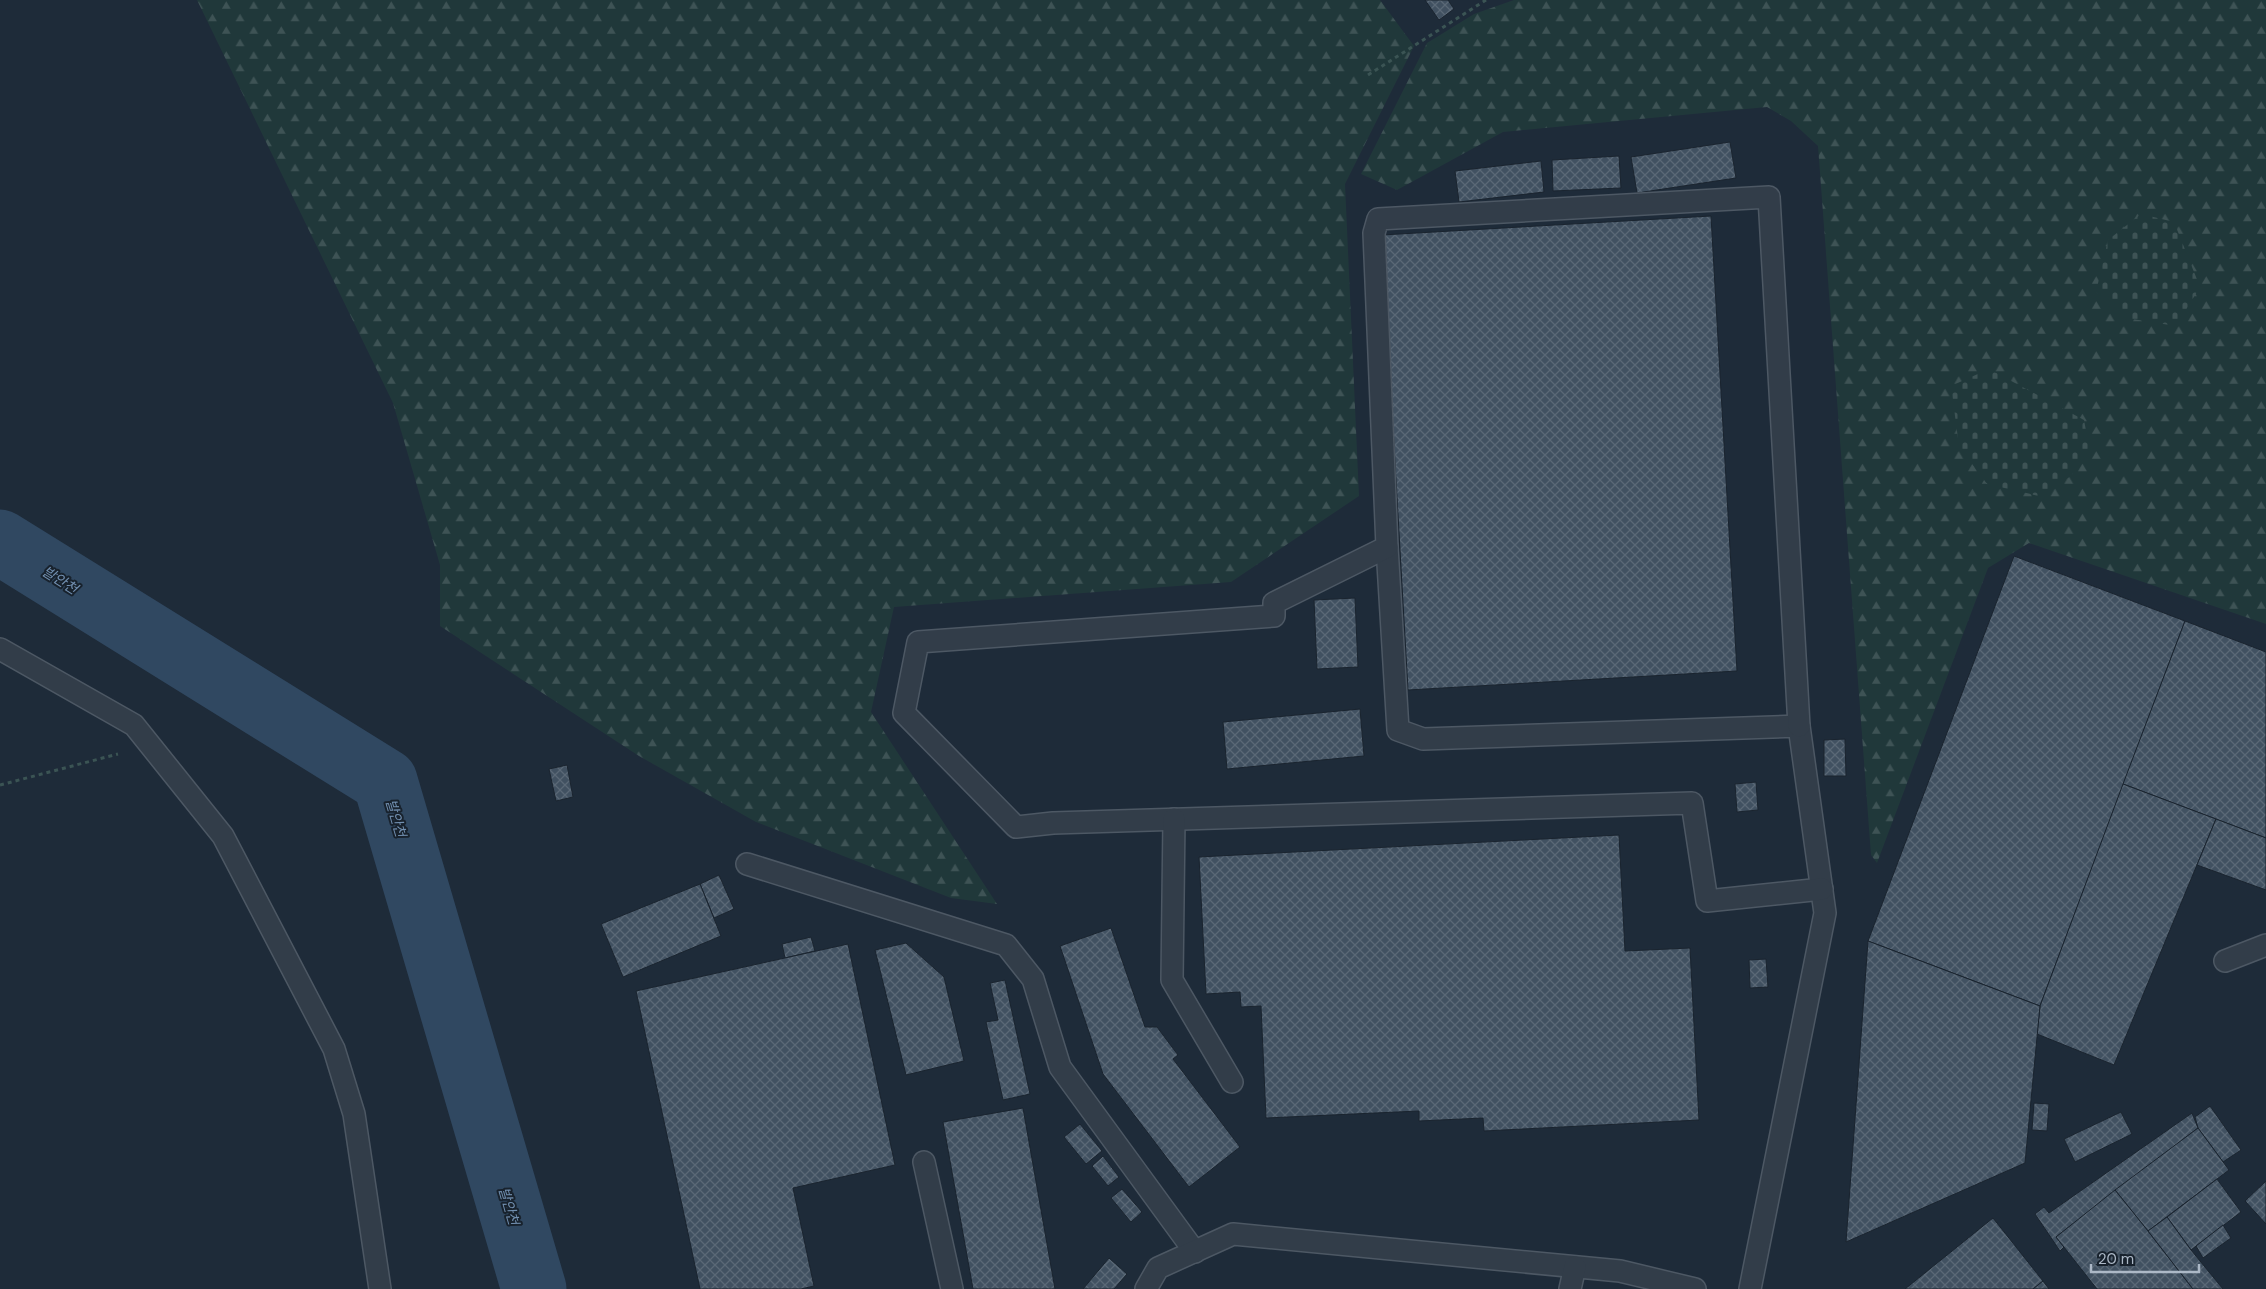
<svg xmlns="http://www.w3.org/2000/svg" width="2266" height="1289" font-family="'DM Sans','Noto Sans KR',sans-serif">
<defs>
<pattern id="forest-firs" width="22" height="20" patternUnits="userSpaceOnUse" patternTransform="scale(1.25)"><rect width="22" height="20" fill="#20383a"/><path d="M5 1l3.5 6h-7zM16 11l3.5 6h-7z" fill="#3e5355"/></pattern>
<pattern id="cemetery-stones" width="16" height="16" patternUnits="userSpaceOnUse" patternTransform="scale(1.25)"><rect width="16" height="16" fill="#20383a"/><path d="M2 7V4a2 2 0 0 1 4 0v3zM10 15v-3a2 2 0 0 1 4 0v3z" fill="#3e5355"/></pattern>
<pattern id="building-cross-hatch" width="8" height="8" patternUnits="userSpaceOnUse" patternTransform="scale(1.25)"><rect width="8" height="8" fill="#415161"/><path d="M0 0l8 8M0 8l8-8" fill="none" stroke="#5a6876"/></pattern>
</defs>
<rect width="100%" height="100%" fill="#1e2b39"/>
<g fill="url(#forest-firs)">
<polygon points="197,0 1380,0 1414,46 1345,184 1359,496 1231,582 894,607 871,712 997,904 951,898 756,822 639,756 440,626 440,565 393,403"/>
<polygon points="1514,0 2266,0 2266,624 2029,543 1988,568 1877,863 1871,855 1818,146 1791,121 1767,107 1503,132 1397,190 1361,174 1427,43 1474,14"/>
</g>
<g fill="url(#cemetery-stones)">
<polygon points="2141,214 2174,222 2200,287 2176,326 2126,318 2096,292 2108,240"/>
<polygon points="1989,369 2084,420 2089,447 2071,476 2039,496 1987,484 1959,446 1951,386"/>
</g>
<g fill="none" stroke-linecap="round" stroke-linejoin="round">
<polyline stroke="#304861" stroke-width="65" points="0,542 385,781 534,1289"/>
</g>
<g fill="url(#building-cross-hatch)" stroke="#1a242f">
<polygon points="1425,0 1448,0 1454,9 1439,20"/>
<polygon points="1730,142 1736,178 1637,193 1631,157"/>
<polygon points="1619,156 1621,188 1553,191 1552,160"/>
<polygon points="1541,161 1544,192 1459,202 1455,171"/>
<polygon points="1711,216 1737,671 1408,690 1382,235"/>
<polygon points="2014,556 2185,621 2040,1006 1868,941"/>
<polygon points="1355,598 1358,667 1317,669 1314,600"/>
<polygon points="2185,621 2266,652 2266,838 2123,784"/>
<polygon points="1360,709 1364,756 1227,769 1223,722"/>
<polygon points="1845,739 1846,776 1824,776 1824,740"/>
<polygon points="567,765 573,797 556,801 549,769"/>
<polygon points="1756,782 1758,810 1737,812 1735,784"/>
<polygon points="2123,784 2216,819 2114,1065 2037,1034 2040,1006"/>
<polygon points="2216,819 2266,838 2266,890 2197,865"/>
<polygon points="1619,835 1625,951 1690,948 1699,1120 1484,1131 1483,1118 1419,1121 1419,1111 1266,1118 1261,1006 1241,1007 1240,992 1206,994 1199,857"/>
<polygon points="719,875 734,909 714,918 700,884"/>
<polygon points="700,884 721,936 623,977 601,924"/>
<polygon points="1111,928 1145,1027 1157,1027 1178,1055 1173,1059 1240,1147 1189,1187 1103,1074 1060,946"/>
<polygon points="811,937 815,951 785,958 782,944"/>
<polygon points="1868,941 2040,1006 2025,1163 1846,1242"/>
<polygon points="906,943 944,977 964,1061 906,1075 875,950"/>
<polygon points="848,944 895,1165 793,1188 814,1286 801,1289 700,1289 636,991"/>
<polygon points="1766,959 1768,987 1750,988 1749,960"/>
<polygon points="1005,980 1030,1094 1003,1100 986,1022 998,1020 990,983"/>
<polygon points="2034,1103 2049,1104 2047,1131 2032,1130"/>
<polygon points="2210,1106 2241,1150 2223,1162 2198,1128 2195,1117"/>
<polygon points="1023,1108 1055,1289 973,1289 943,1122"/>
<polygon points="2121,1112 2132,1134 2075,1162 2064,1139"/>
<polygon points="2192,1113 2198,1128 2056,1237 2064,1247 2060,1251 2035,1214 2044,1207 2049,1213"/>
<polygon points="1080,1124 1102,1151 1086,1164 1064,1137"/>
<polygon points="2198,1128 2229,1170 2148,1231 2115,1190"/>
<polygon points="1103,1156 1119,1177 1108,1186 1092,1166"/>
<polygon points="2217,1179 2241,1212 2191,1250 2167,1217"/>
<polygon points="2266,1181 2266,1224 2245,1201"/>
<polygon points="1122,1189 1142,1212 1131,1222 1111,1198"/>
<polygon points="2115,1190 2148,1231 2193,1289 2097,1289 2056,1237"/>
<polygon points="2167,1217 2191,1250 2223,1289 2193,1289 2148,1231"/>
<polygon points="1993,1218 2043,1281 2033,1289 1905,1289"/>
<polygon points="2223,1225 2231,1238 2203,1258 2196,1246"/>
<polygon points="1109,1258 1127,1274 1114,1289 1083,1289"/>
<polygon points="2043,1281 2049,1289 2033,1289"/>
</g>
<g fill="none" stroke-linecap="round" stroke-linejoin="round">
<defs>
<g id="lane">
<polyline points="1387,547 1398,730 1423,739 1799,726 1825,913 1750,1289"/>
<polyline points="0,649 134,725 223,836 334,1049 354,1114 380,1289"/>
<polyline points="1799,726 1769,197 1378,219 1374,233 1387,547 1274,603 1274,616 918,642 904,713 1016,827 1053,823 1692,803 1707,901 1822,889"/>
<polyline points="1174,819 1172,980 1232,1082"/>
<polyline points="747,864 1006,945 1033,979 1060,1067 1195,1252"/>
<polyline points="2225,961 2266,945"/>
<polyline points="924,1162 952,1289"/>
<polyline points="1146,1289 1158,1268 1233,1234 1620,1271 1695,1289"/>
<polyline points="1570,1289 1575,1267"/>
</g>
</defs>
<use href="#lane" stroke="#4d5864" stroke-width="24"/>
<g stroke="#3b5454" stroke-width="3" stroke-dasharray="4 4" stroke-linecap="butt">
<polyline points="1368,75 1486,0"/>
<polyline points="0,785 118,754"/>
</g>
<use href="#lane" stroke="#323d49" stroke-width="21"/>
</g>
<g text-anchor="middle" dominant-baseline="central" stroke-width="4" stroke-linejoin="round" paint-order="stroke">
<g font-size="14" font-style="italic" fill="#7290b1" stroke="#18222d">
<text transform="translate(60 580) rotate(32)">발안천</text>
<text transform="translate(396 818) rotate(74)">발안천</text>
<text transform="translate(509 1206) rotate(74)">발안천</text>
</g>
</g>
<path d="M2091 1264v8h108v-8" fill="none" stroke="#acb8c6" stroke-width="2.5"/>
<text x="2098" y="1264" font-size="15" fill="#acb8c6" stroke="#18222d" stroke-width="4" paint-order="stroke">20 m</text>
</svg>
